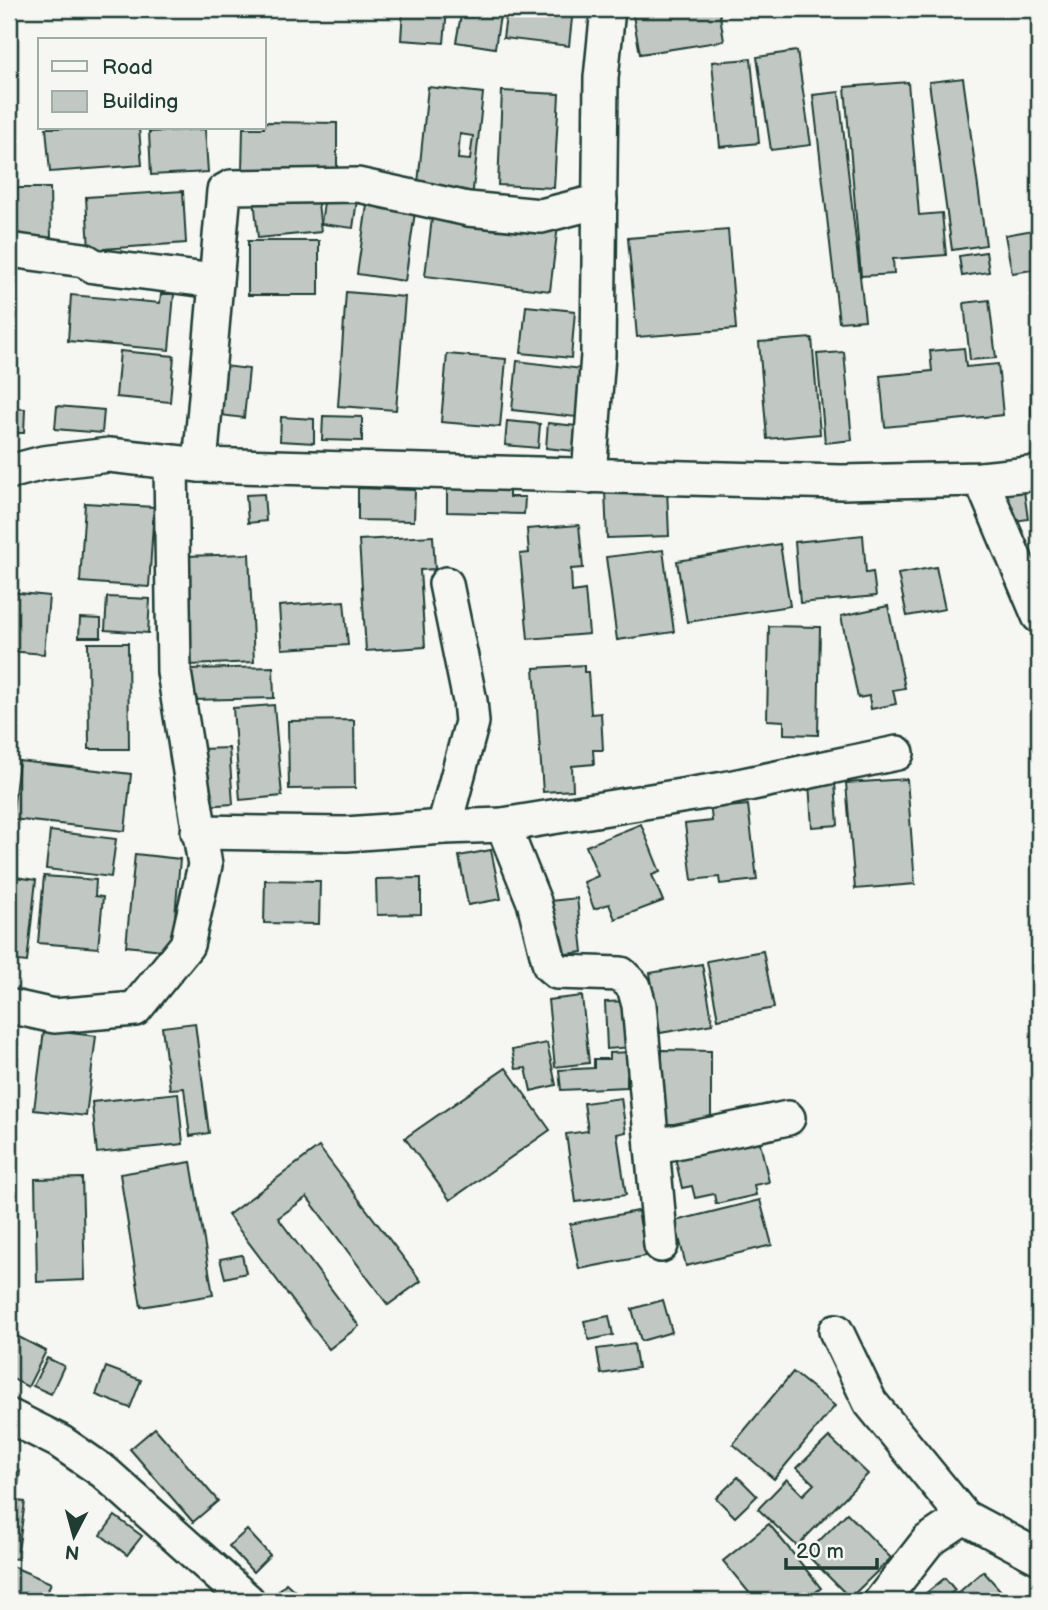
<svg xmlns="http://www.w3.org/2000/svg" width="1048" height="1610" font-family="'Balsamiq Sans',sans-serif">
<rect width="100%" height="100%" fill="#f6f6f2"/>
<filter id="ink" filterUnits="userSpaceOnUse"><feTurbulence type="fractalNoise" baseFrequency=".0143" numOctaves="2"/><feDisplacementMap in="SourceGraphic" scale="14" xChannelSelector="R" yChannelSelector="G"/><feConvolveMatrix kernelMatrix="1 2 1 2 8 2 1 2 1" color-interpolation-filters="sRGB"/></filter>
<g filter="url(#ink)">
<g fill="#c1c8c3" stroke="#1f3d34" stroke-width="2" fill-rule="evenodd">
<polygon points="403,9 447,9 444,43 401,40"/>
<polygon points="474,9 501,9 495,48 456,42 461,15 472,17"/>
<polygon points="507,9 573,9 569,46 503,38"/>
<polygon points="641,9 719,9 724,41 640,54 632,10"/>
<polygon points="797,51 811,145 771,150 757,57"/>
<polygon points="751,59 759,143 720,147 712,62"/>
<polygon points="963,78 986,245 952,250 929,82"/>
<polygon points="908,82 919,215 942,213 946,255 893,259 894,274 861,276 845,87"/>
<path d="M428,87L483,93L472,199L417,193ZM460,134L473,136L470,160L458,159Z"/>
<polygon points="502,91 559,94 554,188 498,185"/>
<polygon points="839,92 865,320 839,322 813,95"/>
<polygon points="264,122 337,123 337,175 242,173 243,128 264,128"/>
<polygon points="46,128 139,128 142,165 50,172"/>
<polygon points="205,129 208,172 151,175 149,132"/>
<polygon points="9,188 50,188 51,238 9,238"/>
<polygon points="183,191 186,243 89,250 86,197"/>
<polygon points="317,192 321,232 258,238 254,198"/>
<polygon points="325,195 357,200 353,228 321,224"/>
<polygon points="367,205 415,212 405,281 357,274"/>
<polygon points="433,210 558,225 550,291 425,276"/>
<polygon points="1039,229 1039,269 1012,273 1005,235"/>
<polygon points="728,230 736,329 637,337 628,238"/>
<rect x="248" y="241" width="71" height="54"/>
<polygon points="986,252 989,272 962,276 959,256"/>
<polygon points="346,292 405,297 396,410 338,406"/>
<polygon points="161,294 174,294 169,350 68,341 71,295 160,303"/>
<polygon points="989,300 996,358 970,360 964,303"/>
<polygon points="526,306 575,311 571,358 521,353"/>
<polygon points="812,338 820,434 767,439 759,342"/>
<polygon points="964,348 966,367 998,364 1003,415 885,427 880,376 932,371 930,351"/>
<polygon points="120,351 174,356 170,402 116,397"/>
<polygon points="844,352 852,440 825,443 817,354"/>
<polygon points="447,354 506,359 500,427 441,422"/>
<polygon points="517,361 582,369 576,417 512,410"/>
<polygon points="216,365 249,369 244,418 212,414"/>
<rect x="1031" y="384" width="8" height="32"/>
<polygon points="57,406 104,410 102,433 55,429"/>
<polygon points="9,408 25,409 24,433 9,433"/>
<polygon points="323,416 362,417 362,441 322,440"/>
<polygon points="281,417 314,419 314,443 280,441"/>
<polygon points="507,421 540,424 538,448 505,445"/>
<polygon points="548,423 586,427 584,452 546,448"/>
<polygon points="447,487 509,489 509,497 525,497 524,514 447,512"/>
<polygon points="358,488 415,490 414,521 358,520"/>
<polygon points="667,488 669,536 607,538 605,491"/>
<polygon points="1024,491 1028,519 1002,523 999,495"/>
<polygon points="264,494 266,521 248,523 246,495"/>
<polygon points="85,503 154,507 149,587 80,582"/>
<polygon points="579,525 583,568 571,569 572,592 585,590 589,634 528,639 520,554 529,553 527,529"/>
<polygon points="863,535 866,573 873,572 876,596 800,603 795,542"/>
<polygon points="433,536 435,569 420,570 425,647 366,651 359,540"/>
<polygon points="780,544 790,606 687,622 677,561"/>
<polygon points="663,550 674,632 617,640 606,557"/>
<polygon points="249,554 254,662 190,665 185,556"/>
<polygon points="936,567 945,609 907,616 898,574"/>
<polygon points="9,592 49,596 44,654 9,651"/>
<polygon points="107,597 150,599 148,633 105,630"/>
<polygon points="344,601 348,645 282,649 279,606"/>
<polygon points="888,606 905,688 893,690 896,704 871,709 869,696 858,698 841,616"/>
<polygon points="80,618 101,619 101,637 79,637"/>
<polygon points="769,626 820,627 818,735 784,734 784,721 767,720"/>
<polygon points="88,643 128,643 129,749 89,749"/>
<polygon points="584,665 584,672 588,672 591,714 601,713 603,750 593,750 594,764 572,766 573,790 543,792 534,668"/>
<polygon points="273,667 274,698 191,700 189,669"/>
<polygon points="274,705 282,796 240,800 233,708"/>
<polygon points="354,720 355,788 289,789 288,721"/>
<polygon points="229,748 233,804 203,806 200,749"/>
<polygon points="19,761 131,774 125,831 12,819"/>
<polygon points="907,779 915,884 855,889 846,783"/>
<polygon points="835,782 838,825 812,827 809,783"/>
<polygon points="729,801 729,807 748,805 757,880 720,884 719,877 692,880 685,824 712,821 710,803"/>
<polygon points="641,824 660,872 652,875 663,901 615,919 609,904 594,909 584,882 598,876 586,846"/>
<polygon points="50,831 116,839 111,877 46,869"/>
<polygon points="491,850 501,899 468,905 459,856"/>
<polygon points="135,854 180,859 172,951 126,946"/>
<polygon points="9,876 36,880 27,962 9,960"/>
<polygon points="44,876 96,880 95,896 103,897 98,948 38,943"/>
<polygon points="421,878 421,914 377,915 376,879"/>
<polygon points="265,880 320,881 319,924 264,923"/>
<polygon points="577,898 583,952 558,955 551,901"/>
<polygon points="763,951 774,1008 718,1019 707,961"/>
<polygon points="702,964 713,1024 660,1033 650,973"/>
<polygon points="582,996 589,1063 555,1067 548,1000"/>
<polygon points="630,1001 633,1047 607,1049 605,1002"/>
<polygon points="195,1023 209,1133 190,1136 184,1088 170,1089 162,1027"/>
<polygon points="44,1030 96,1036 86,1116 34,1110"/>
<polygon points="547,1043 556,1085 531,1091 526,1068 516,1069 512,1050"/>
<polygon points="662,1050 711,1051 711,1124 661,1124"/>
<polygon points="632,1052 634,1075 627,1075 627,1087 561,1090 559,1070 594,1068 594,1059 609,1059 609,1053"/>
<polygon points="506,1068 550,1130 450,1200 405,1138"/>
<polygon points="178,1093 183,1144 97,1153 92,1102"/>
<polygon points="621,1098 626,1132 617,1134 626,1195 576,1202 566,1134 588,1131 584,1103"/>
<polygon points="758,1134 769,1182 754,1185 756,1195 716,1204 714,1194 695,1198 692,1186 682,1188 674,1153"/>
<polygon points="319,1147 421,1281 388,1305 307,1197 278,1218 359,1326 329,1349 228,1215"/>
<polygon points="191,1162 213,1295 141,1307 120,1174"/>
<polygon points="82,1178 85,1280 37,1282 35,1179"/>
<polygon points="760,1200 772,1245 686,1266 675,1221"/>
<polygon points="638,1211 646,1256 579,1269 570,1224"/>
<polygon points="242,1255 246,1273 225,1278 220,1259"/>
<polygon points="663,1300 672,1332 641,1341 632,1309"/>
<polygon points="609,1316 613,1335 589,1340 584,1321"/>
<polygon points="9,1332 46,1351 28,1387 9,1377"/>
<polygon points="634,1344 638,1368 601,1374 597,1349"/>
<polygon points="47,1358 64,1366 51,1394 33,1386"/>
<polygon points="106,1367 141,1380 130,1408 96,1395"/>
<polygon points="793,1372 835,1406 774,1479 733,1444"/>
<polygon points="155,1428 218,1501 193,1522 130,1449"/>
<polygon points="829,1437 868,1474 797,1546 758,1509 787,1479 803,1495 814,1484 797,1468"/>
<polygon points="9,1470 20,1471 16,1501 25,1502 17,1559 9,1558"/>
<polygon points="738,1477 757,1496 735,1517 716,1498"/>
<polygon points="847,1513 891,1558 850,1598 806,1554"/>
<polygon points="115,1516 142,1536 127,1555 101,1535"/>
<polygon points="769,1524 821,1588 804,1601 756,1601 723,1561"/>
<polygon points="247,1530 270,1555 253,1572 229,1546"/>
<polygon points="9,1565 51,1583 43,1601 9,1601"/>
<polygon points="983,1571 1010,1601 949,1601"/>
<polygon points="945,1578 955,1590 942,1601 931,1601 925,1594"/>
<polygon points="286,1583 306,1601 285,1601 277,1593"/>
</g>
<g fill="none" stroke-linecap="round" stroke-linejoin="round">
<defs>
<g id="street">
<polyline points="9,250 84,260 94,266 215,281"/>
<polyline points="200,465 224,191 231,187 358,185 468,209 541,216 600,201"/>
<polyline points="9,472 43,463 109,455 200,465 842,482 981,479 1039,473"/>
<polyline points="589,476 598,355 601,78 608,9"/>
<polyline points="981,479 1039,616"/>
<polyline points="503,825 534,902 550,966 557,972 621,974 634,987 639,1005 661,1245"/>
<polyline points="444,827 472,722 470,701 446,584"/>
<polyline points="198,832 346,834 444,827 503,825 724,789 897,753"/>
<polyline points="9,1006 54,1016 135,1009 187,945 205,865 174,672 171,463"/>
<polyline points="652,1147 788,1118"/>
<polyline points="836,1331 870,1402 964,1517 1039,1557"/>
<polyline points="9,1416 59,1441 104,1472 248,1601"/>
<polyline points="881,1601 928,1541 964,1517"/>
</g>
</defs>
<use href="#street" stroke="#1f3d34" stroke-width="38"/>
<use href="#street" stroke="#f6f6f2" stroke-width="33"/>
</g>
</g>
<rect width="1048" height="1610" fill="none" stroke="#f6f6f2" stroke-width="35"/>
<rect x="18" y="18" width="1013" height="1575" fill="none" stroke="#1f3d34" stroke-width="2.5" filter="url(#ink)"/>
<rect x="38" y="38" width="228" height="91" fill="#f6f6f2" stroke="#a0aca6" stroke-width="2"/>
<rect x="52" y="61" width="35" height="10" fill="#f6f6f2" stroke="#a0aca6" stroke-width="2"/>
<text x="102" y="74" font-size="21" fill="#1f3d34">Road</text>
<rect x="52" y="91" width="35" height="21" fill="#c1c8c3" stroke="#a0aca6" stroke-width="2"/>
<text x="102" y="108" font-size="21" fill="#1f3d34">Building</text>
<g transform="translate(74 1536) rotate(186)" stroke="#f6f6f2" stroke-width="5" paint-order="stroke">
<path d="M0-5L12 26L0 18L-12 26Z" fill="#1f3d34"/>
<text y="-10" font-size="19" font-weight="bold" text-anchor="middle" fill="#1f3d34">N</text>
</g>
<path d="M786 1558v10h91v-10" fill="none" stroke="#1f3d34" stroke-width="3.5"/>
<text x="796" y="1558" font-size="21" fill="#1f3d34" stroke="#f6f6f2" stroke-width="5" paint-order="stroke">20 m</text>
</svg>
